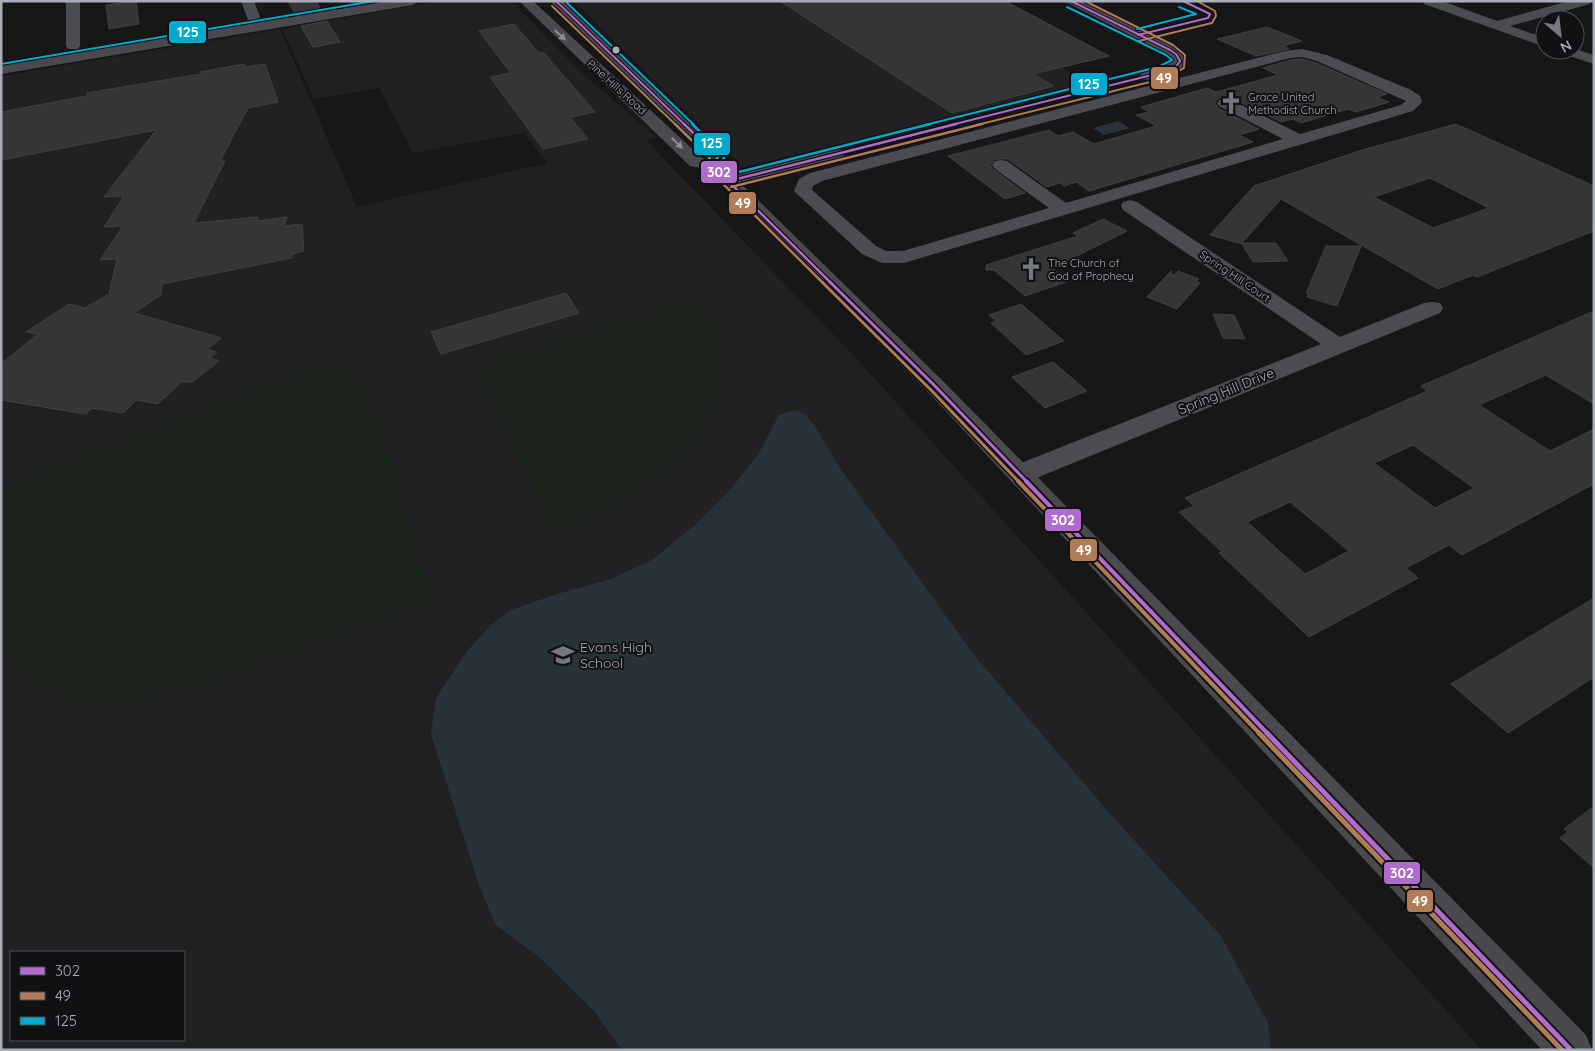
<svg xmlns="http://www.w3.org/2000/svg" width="1595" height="1051" font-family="Quicksand,sans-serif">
<rect width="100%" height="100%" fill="#171717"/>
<g fill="#212123" fill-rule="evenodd">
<path d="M441,1H511L583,74L656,137L646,140L856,358L1482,1050H1V76L280,29L357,207L547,163L524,133L413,153L380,88L314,99L282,29ZM11,952H184V1040H11Z"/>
<polygon points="573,1 927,1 981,24 1089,83 927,124 743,167"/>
</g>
<g fill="#1d241e">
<path d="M700,301C714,320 721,341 721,365C718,450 622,503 553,530L478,374L486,366Z"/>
<path d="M330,371L350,374L369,397L365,404L376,424L381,426L431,598L196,683C153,692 70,711 34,679C22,668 12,653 1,641V491L277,384Z"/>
</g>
<g fill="#2a3239">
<polygon points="1118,121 1130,128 1104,135 1093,128"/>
<polygon points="795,410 805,414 814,425 842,471 974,655 1112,816 1221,936 1268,1023 1271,1050 622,1050 594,1011 538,956 495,924 479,885 431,734 436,698 467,651 491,625 511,610 557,594 611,579 652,560 696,524 731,489 759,453 779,415"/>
</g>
<g fill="#353536" stroke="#3f4043" fill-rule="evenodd">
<polygon points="136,1 139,24 109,29 106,5"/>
<polygon points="288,1 316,1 321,10 295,14"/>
<polygon points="780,1 1005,1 1109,56 1033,74 1054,86 952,113"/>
<polygon points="327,21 340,42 313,47 301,26"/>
<polygon points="514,24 539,53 544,53 595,112 570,117 588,139 543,149 490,77 511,73 479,31"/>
<polygon points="1267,27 1302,41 1283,46 1289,49 1256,56 1217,39"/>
<polygon points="1302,59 1316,63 1387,94 1377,97 1389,102 1356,112 1348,109 1301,123 1293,119 1281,122 1232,98 1219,98 1215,102 1218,108 1259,129 1239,135 1253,142 1089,191 1076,182 1064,186 1060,183 1047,187 1008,159 995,159 990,165 994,170 1025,193 1005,199 948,156 1049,130 1058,136 1073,132 1094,144 1156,126 1136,115 1149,112 1141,107 1207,88 1216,92 1278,75 1263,68 1290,60"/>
<polygon points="244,64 245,67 265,64 278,102 248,108 220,161 225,161 194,223 258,217 257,221 287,217 284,226 302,224 304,251 292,254 292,258 162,284 161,295 134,313 221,338 207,349 217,352 210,358 219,361 192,382 181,382 158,404 136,400 123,413 92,408 86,414 1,400 1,364 38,334 26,332 69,304 85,308 109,294 117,259 100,260 123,226 104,227 124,196 104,197 156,130 1,160 1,112 87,96 87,93 201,74 200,72"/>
<path d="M1456,124L1594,186V231L1477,277L1473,275L1438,289L1281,199L1242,243H1276L1288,261L1253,262L1242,244L1210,235L1254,186L1362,150ZM1430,178L1489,208L1433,228L1374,197Z"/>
<polygon points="1103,219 1127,231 1052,268 1069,281 1025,296 994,270 986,270 986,265 1078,236 1073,233"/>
<polygon points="1326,246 1361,246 1337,306 1307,297 1309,293 1306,293"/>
<polygon points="1171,271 1173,276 1178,271 1199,279 1196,282 1200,283 1177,309 1147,297"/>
<polygon points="566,293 579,313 441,354 431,332"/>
<polygon points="1021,304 1064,341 1026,355 991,323 996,321 989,315"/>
<path d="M1594,311V404L1546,375L1479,405L1550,451L1594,429V484L1462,555L1449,545L1406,568L1418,578L1309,637L1219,553L1222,552L1179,512L1194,506L1185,498L1427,391L1421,386ZM1413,445L1474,488L1435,508L1374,463ZM1290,502L1349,551L1305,574L1247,522Z"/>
<polygon points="1213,314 1234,315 1245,339 1223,338"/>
<polygon points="1053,362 1087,391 1045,408 1012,377"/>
<polygon points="1594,598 1594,677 1508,733 1451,684"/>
<polygon points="1594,806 1594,868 1560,838 1568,832 1564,829"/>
</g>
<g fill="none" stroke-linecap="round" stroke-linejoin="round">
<g fill="#4b4c50" fill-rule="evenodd">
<polygon points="66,1 80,1 80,46 78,49 68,49 66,46"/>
<polygon points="241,1 254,1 260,17 258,20 248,20"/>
<path d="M1064,1H1081L1175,47L1186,58V64C1179,74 1154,82 1142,79L1139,76C1146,68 1162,67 1172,62V59L1165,53Z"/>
<polygon points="1423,1 1442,1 1497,21 1569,1 1591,1 1590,4 1510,26 1545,38 1545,47 1424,4"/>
<path d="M1302,49L1327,55L1411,90L1420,96L1422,102L1413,111L904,263H882L862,254L794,191L799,179L810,173L1285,51ZM1302,57L1317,61L1406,101L1401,105L1300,134L1231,100H1219L1217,103L1219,106L1283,139L1066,203L1007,161L1001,160L995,161L992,165L995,169L1049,208L903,251H886L876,246L812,190L813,186L822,181L1290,58Z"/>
<polygon points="1575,49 1594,55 1594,64 1560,53 1558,50"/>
<polygon points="836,149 842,150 845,154 842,158 729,186 723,185 720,181 723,177"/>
<polygon points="1130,200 1137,202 1340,337 1424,303 1432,302 1440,303 1443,308 1440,313 1029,481 1020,483 1011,481 1007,474 1011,467 1321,344 1123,210 1121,206 1123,202"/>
</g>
<g fill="#4a4a4e" fill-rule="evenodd">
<polygon points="388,1 419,1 413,5 1,74 1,65"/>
<polygon points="519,1 533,1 702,158 708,159 709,158 550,1 564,1 724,153 727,157 721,164 944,382 1586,1035 1592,1050 1542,1050 928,392 706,169 690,166"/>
</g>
<defs>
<g id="bus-1-far4">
<polyline points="556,1 685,125"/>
<polyline points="1071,1 1170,50 1176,54 1180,61"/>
<polyline points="1138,35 1208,18 1210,14 1183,1"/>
<polyline points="951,125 1160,73 1175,68 1180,61"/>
</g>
<g id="bus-1-far3">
<polyline points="684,124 718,157 712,165 831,283"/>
<polyline points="729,181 956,124"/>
</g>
<polyline id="bus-1-far2" points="830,282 936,387 1027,482"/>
<polyline id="bus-1-far1" points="1026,481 1268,734"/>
<polyline id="bus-1" points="1267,733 1571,1050"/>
<g id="bus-2-far4">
<polyline points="552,6 676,125"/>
<polyline points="1139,41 1212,23 1216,16 1215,11 1197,1"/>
<polyline points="977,125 1162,79 1184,68 1185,55 1173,45 1085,1"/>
</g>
<g id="bus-2-far3">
<polyline points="675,124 710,158 706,164 708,169 823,283"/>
<polyline points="731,187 982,124"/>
</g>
<polyline id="bus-2-far2" points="822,282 932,391 1019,482"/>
<polyline id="bus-2-far1" points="1018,481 1260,734"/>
<polyline id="bus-2" points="1259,733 1562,1050"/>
<g id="bus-3-far1">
<polyline points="565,1 694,125"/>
<polyline points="1137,29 1196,14 1179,7"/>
<polyline points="1,64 374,1"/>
<polyline points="925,125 1158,67 1172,60 1166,55 1067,7"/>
</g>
<polyline id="bus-3" points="692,124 722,153 724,158 720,164 731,174 930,124"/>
</defs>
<use href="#bus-1-far4" stroke="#111113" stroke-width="4"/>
<use href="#bus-1-far3" stroke="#111113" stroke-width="5"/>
<use href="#bus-1-far2" stroke="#111113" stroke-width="6"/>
<use href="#bus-1-far1" stroke="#111113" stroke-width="8"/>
<use href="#bus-1" stroke="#111113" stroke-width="9"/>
<use href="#bus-2-far4" stroke="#111113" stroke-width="4"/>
<use href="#bus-2-far3" stroke="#111113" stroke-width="5"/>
<use href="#bus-2-far2" stroke="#111113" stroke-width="6"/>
<use href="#bus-2-far1" stroke="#111113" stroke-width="8"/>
<use href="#bus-2" stroke="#111113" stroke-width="9"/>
<use href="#bus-3-far1" stroke="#111113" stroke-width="4"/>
<use href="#bus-3" stroke="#111113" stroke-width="5"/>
<use href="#bus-1-far4" stroke="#b06ccc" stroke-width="2"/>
<use href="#bus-1-far3" stroke="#b06ccc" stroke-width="2.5"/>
<use href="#bus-1-far2" stroke="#b06ccc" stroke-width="3"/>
<use href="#bus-1-far1" stroke="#b06ccc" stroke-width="4"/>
<use href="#bus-1" stroke="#b06ccc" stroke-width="5"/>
<use href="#bus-2-far4" stroke="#b07c57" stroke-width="2"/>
<use href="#bus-2-far3" stroke="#b07c57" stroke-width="2.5"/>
<use href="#bus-2-far2" stroke="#b07c57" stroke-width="3"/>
<use href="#bus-2-far1" stroke="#b07c57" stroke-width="4"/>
<use href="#bus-2" stroke="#b07c57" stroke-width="5"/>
<use href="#bus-3-far1" stroke="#00a9ce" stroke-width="2"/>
<use href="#bus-3" stroke="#00a9ce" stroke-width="2.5"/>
</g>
<defs><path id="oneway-solid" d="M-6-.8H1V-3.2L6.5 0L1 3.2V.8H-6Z" transform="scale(1.25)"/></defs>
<g fill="#8c8f98">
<use href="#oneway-solid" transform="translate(560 35) rotate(43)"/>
<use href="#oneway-solid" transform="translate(677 143) rotate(45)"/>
</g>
<defs>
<symbol id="church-bare" viewBox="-9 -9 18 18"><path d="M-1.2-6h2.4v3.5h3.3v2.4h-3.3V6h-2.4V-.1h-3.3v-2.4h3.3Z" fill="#757880" stroke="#111113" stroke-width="2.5" paint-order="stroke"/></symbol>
<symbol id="school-bare" viewBox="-9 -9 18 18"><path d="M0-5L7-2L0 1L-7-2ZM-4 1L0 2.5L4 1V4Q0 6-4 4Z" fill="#757880" stroke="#111113" stroke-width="2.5" paint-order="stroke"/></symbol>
</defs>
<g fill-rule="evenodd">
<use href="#church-bare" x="1215" y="87" width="32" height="32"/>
<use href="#church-bare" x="1015" y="253" width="32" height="32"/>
<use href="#school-bare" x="547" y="639" width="32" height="32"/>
</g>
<circle fill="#a8adb8" stroke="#111113" stroke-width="2" cx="616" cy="50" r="4.5"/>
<g text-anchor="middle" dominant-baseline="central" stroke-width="4" stroke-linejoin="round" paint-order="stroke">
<g font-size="11" fill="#a8adb8" stroke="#111113">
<text transform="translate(617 87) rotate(42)">Pine Hills Road</text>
<text transform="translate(1235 276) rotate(34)">Spring Hill Court</text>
</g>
<g font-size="11" fill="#a8adb8" stroke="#111113" text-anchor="start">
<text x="1248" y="97">Grace United<tspan x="1248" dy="13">Methodist Church</tspan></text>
<text x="1048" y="263">The Church of<tspan x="1048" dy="13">God of Prophecy</tspan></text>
</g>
<g font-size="14" fill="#a8adb8" stroke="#111113">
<text transform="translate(1226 391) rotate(-22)">Spring Hill Drive</text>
</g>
<g font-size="14" fill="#a8adb8" stroke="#111113" text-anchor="start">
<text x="580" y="647">Evans High<tspan x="580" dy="16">School</tspan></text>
</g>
</g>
<g stroke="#111113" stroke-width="2">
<rect x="168" y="20" width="39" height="24" rx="5" fill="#00a9ce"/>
<rect x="1150" y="66" width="29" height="24" rx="5" fill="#b07c57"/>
<rect x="1070" y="72" width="38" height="24" rx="5" fill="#00a9ce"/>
<rect x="693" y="132" width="38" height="24" rx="5" fill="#00a9ce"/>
<rect x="700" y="160" width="38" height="24" rx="5" fill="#b06ccc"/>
<rect x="728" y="191" width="29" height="24" rx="5" fill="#b07c57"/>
<rect x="1044" y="508" width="38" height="24" rx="5" fill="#b06ccc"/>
<rect x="1069" y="538" width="29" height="24" rx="5" fill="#b07c57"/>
<rect x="1383" y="861" width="38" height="24" rx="5" fill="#b06ccc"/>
<rect x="1406" y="889" width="28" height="24" rx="5" fill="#b07c57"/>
</g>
<g font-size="14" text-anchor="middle" font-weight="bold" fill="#fff">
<text x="188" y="37">125</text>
<text x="1164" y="83">49</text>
<text x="1089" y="89">125</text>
<text x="712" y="148">125</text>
<text x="719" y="177">302</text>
<text x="743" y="208">49</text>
<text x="1063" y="525">302</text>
<text x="1084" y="555">49</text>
<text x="1402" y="878">302</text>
<text x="1420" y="906">49</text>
</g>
<rect width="1595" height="1051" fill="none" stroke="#a8adb8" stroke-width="5"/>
<rect x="10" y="951" width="175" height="90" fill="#111113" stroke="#4d4f55"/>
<rect x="20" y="967" width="25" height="8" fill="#b06ccc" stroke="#4d4f55"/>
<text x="55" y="976" font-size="15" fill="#a8adb8">302</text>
<rect x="20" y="992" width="25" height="8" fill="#b07c57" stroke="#4d4f55"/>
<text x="55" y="1001" font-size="15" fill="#a8adb8">49</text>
<rect x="20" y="1017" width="25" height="8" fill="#00a9ce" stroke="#4d4f55"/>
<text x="55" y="1026" font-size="15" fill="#a8adb8">125</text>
<g transform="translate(1560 35) rotate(152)"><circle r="24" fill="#111113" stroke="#4d4f55"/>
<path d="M0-4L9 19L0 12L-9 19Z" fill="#757880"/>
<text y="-8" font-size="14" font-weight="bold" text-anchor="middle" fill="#a8adb8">N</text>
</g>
</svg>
